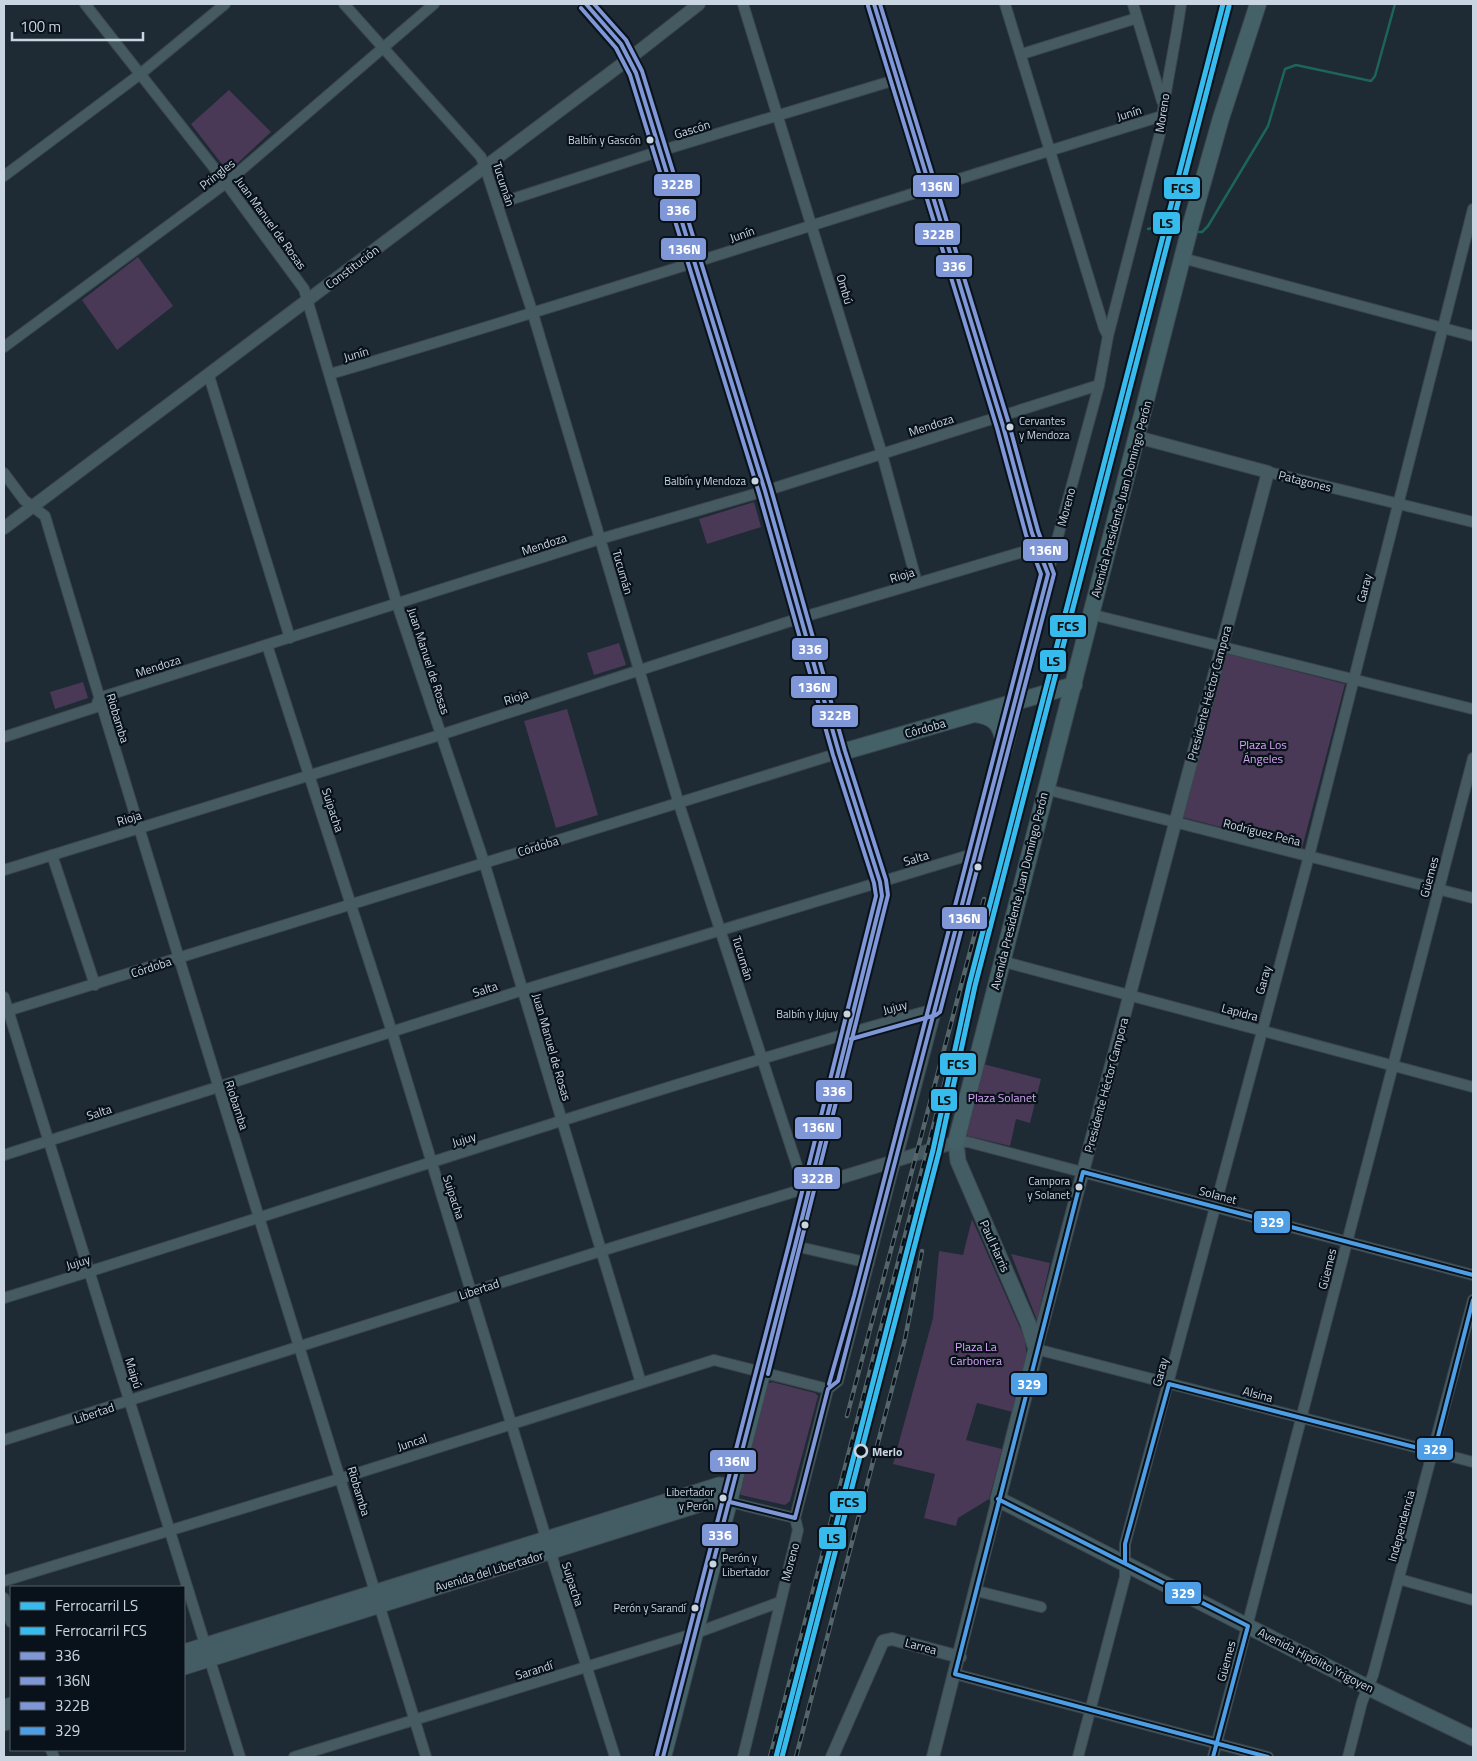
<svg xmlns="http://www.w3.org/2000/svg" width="1477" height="1761" font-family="'Titillium Web',sans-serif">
<rect width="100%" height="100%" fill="#1e2a34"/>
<g fill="#493957">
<polygon points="229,90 271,132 228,172 191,124"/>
<polygon points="138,257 173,306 117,350 82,300"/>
<polygon points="754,502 761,527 707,544 699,519"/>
<polygon points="619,643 626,665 594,675 587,653"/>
<polygon points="1225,653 1345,684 1302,848 1182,817"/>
<polygon points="83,682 88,698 55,709 50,692"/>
<polygon points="567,709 598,815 556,828 524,721"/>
<polygon points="983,1064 1041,1079 1030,1123 1016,1119 1010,1146 965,1135"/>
<polygon points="972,1219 1025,1339 1027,1359 1013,1412 977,1403 966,1440 1002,1449 989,1499 958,1518 956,1526 924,1518 935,1474 893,1464 933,1318 939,1251 963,1255"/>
<polygon points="1011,1254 1050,1263 1037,1320"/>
<polygon points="772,1382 815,1393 818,1396 790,1501 785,1505 741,1495 739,1490 767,1384"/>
</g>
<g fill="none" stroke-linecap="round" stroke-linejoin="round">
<g stroke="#1c6558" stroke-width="2.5">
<polyline points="1148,229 1155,227 1184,230"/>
<polyline points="1194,232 1202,232 1208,226 1268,126 1285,69 1296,65 1371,81 1375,76 1395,4"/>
</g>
<defs>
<g id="minor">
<polyline points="85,4 226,183 304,289 397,604 484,862 641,1383"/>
<polyline points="743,4 882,454 917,583"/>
<polyline points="1005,4 1104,328 1108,336"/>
<polyline points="1133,4 1162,101"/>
<polyline points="1022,54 1137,18"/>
<polyline points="4,176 139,75 225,4"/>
<polyline points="497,204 660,151 895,80"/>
<polyline points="1182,258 1473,336"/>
<polyline points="4,347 226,183 434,4"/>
<path d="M330,374C609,292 884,201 1162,116"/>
<polyline points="209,376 290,638"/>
<polyline points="1268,472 1473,522"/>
<path d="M4,473L24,500L45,516C168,931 299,1343 426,1757"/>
<path d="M1048,573L1099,385L1108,336L1160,133C1165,89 1175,47 1181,4"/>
<polyline points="1090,614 1473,709"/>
<polyline points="267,645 392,1032 546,1538 615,1757"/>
<polyline points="4,737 96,707 99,698 600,539 765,491 1099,385"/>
<polyline points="1045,789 1473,898"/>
<polyline points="52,855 95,985"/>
<polyline points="4,870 440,735 800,618 1036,548"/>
<polyline points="1001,961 1473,1087"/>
<polyline points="4,997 240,1757"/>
<polyline points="4,1012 839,753"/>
<polyline points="956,1142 968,1142 1473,1275"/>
<polyline points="4,1155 523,990 976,853"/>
<polyline points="795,1246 869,1263"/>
<path d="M4,1298C314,1203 621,1096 934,1009"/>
<polyline points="1036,1349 1473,1462"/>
<polyline points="4,1440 601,1251 810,1187 799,1172 679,804 533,314 485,167 481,157 344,4"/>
<polyline points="730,1502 795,1518"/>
<polyline points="1399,1579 1473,1600"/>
<polyline points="4,1581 342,1478 714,1360 828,1389"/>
<polyline points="977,1591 1041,1607"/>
<polyline points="4,1598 11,1622"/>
<polyline points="955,1674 1268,1757"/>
<polyline points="51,1750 54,1757"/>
<polyline points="294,1757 696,1633 780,1602"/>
<polyline points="743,1757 798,1530 795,1518 828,1389 838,1381 895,1162"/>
<polyline points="1078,1757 1125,1577 1125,1544 1309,856 1473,209"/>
<polyline points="1213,1757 1473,758"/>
<polyline points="1348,1757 1362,1702 1373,1675 1473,1300"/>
</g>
<g id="tertiary">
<polyline points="4,528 630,58 699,4"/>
<polyline points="895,1162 1004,749"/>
<polyline points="810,1187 956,1142"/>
<polyline points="1036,1349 1268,472 1137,437"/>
<polyline points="832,1757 883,1641 892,1639 960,1657"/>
<polyline points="933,1757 998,1499"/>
</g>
<g id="secondary">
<polyline points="956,1142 958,1161 1028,1323 1036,1349 998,1499 1369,1688 1473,1738"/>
<polyline points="184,1652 719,1485 734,1486"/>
<polyline points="184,1667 704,1503 714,1501 730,1502"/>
<polyline points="4,1708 11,1705"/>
<polyline points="4,1723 11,1721"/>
</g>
<g id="primary">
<polyline points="586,4 621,44 636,73 765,491 839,753 880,882 882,896 795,1246 663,1757"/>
<path d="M874,4C912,139 955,271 997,405C1015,461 1023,521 1048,574L1004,749"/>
<path d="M974,714C995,716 1002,725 1004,746"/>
<polyline points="839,753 1074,685"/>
<polyline points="956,1142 1191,224 1221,118 1258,4"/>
</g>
</defs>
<use href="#minor" stroke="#3b464e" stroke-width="12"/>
<use href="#tertiary" stroke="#3b464e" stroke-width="14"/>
<use href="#secondary" stroke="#3b464e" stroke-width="17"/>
<use href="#primary" stroke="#3b464e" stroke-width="18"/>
<use href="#minor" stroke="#455b61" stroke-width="10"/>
<use href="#tertiary" stroke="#455b61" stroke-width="12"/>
<use href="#secondary" stroke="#445c63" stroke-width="15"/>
<use href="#primary" stroke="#446167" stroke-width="16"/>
<defs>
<g id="rail">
<polyline points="847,1416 984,899"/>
<polyline points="770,1757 960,1023"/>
<polyline points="796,1757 905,1339 922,1251"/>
</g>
</defs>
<use href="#rail" stroke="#55666b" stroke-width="4.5"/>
<use href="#rail" stroke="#09121b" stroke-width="2.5" stroke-dasharray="8" stroke-linecap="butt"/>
<defs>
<g id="bus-1">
<polyline points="586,4 621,44 636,73 765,491 839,753 880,882 882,896 795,1246 663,1757"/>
<polyline points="730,1502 795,1518 828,1389 838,1381 1048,574 1032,533 1003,426 874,4"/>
</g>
<g id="bus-2">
<polyline points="581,8 616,48 630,75 759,493 833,755 874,883 876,896 789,1244 657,1755"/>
<polyline points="851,1039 936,1015 940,1012 1054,574 1038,531 1009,424 880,4"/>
</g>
<g id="bus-3">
<polyline points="594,4 626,40 642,71 771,489 845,751 886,880 888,895 768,1374"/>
<polyline points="829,1384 854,1296 1041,574 1026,535 997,428 868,6"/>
</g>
<g id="bus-4">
<polyline points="998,1499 1248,1626 1213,1757"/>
<polyline points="1125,1562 1125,1544 1169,1384 1434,1452 1473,1300"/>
<polyline points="1268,1757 955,1674 1083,1172 1473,1275"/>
</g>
</defs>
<use href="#bus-1" stroke="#09121b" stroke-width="8"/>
<use href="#bus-2" stroke="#09121b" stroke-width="8"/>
<use href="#bus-3" stroke="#09121b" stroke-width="8"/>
<use href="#bus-4" stroke="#09121b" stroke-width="8"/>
<use href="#bus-1" stroke="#7f97d6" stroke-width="4"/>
<use href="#bus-2" stroke="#7f97d6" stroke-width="4"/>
<use href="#bus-3" stroke="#7f97d6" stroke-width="4"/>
<use href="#bus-4" stroke="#4d9ee5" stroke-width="4"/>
<defs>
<polyline id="rail-1" points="776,1757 933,1150 969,985 1223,4"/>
<polyline id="rail-2" points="782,1757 939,1152 975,986 1229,6"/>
</defs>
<use href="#rail-1" stroke="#09121b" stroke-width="9"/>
<use href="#rail-2" stroke="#09121b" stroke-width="9"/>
<use href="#rail-1" stroke="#37bbed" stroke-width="5"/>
<use href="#rail-2" stroke="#37bbed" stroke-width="5"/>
</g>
<g fill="#c9d6e2" stroke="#09121b" stroke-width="2">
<circle cx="650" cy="140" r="4.5"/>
<circle cx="1010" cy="427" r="4.5"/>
<circle cx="755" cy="481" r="4.5"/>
<circle cx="978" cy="867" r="4.5"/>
<circle cx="847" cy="1014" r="4.5"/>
<circle cx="1079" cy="1187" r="4.5"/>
<circle cx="805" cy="1225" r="4.5"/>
<circle cx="723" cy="1498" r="4.5"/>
<circle cx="713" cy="1564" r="4.5"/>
<circle cx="695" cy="1608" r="4.5"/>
</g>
<circle fill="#09121b" stroke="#c9d6e2" stroke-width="2.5" cx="861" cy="1451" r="6"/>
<g text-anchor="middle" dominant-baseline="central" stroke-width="4.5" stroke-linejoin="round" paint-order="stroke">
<g font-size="11" fill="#c9d6e2" stroke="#09121b" text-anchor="end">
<text x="641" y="140">Balbín y Gascón</text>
<text x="1019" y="421" text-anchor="start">Cervantes<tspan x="1019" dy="14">y Mendoza</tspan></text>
<text x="746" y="481">Balbín y Mendoza</text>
<text x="838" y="1014">Balbín y Jujuy</text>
<text x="1070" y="1181">Campora<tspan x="1070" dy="14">y Solanet</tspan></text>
<text x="714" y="1492">Libertador<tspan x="714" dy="14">y Perón</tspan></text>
<text x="722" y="1558" text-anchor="start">Perón y<tspan x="722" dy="14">Libertador</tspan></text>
<text x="686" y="1608">Perón y Sarandí</text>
</g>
<g font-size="12" fill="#c9d6e2" stroke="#09121b">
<text transform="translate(1129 113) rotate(-17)">Junín</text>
<text transform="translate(1162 113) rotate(-81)">Moreno</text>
<text transform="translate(692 129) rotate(-17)">Gascón</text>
<text transform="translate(217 174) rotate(-38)">Pringles</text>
<text transform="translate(504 184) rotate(72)">Tucumán</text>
<text transform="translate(271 223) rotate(54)">Juan Manuel de Rosas</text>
<text transform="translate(742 234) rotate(-19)">Junín</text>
<text transform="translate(352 267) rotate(-37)">Constitución</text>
<text transform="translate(845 289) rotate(73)">Ombú</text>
<text transform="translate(356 354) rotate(-16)">Junín</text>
<text transform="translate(931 425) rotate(-18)">Mendoza</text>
<text transform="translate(1305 481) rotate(14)">Patagones</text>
<text transform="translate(1121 499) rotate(-75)">Avenida Presidente Juan Domingo Perón</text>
<text transform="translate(1066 507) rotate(-75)">Moreno</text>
<text transform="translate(544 544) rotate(-18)">Mendoza</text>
<text transform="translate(623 572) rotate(74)">Tucumán</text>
<text transform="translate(902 575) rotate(-17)">Rioja</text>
<text transform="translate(1364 588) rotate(-76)">Garay</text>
<text transform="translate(429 661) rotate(72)">Juan Manuel de Rosas</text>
<text transform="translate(158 666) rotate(-18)">Mendoza</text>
<text transform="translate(1209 693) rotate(-75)">Presidente Héctor Campora</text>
<text transform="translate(516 697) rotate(-18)">Rioja</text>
<text transform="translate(118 718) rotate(73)">Riobamba</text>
<text transform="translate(925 728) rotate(-16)">Córdoba</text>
<text transform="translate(333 810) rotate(72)">Suipacha</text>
<text transform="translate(129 818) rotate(-17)">Rioja</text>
<text transform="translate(1262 832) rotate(14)">Rodríguez Peña</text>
<text transform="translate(538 846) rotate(-17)">Córdoba</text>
<text transform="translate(916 858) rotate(-17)">Salta</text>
<text transform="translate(1429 877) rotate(-75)">Güemes</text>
<text transform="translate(1019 891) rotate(-76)">Avenida Presidente Juan Domingo Perón</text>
<text transform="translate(743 958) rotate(73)">Tucumán</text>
<text transform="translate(151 967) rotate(-18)">Córdoba</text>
<text transform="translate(1263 980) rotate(-75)">Garay</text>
<text transform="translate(485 989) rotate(-18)">Salta</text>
<text transform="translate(895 1007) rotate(-15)">Jujuy</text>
<text transform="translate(1240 1012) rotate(15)">Lapidra</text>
<text transform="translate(552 1047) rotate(74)">Juan Manuel de Rosas</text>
<text transform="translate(1106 1085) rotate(-75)">Presidente Héctor Campora</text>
<text transform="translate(237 1105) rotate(72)">Riobamba</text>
<text transform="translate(99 1112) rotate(-18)">Salta</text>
<text transform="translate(464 1139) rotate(-17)">Jujuy</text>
<text transform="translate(1218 1195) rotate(15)">Solanet</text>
<text transform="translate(454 1197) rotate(72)">Suipacha</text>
<text transform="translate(995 1246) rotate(66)">Paul Harris</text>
<text transform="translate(78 1262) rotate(-17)">Jujuy</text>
<text transform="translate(1327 1269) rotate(-76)">Güemes</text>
<text transform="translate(479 1289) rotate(-18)">Libertad</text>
<text transform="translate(1160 1372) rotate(-75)">Garay</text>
<text transform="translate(134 1373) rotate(73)">Maipú</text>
<text transform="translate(1258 1394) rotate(15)">Alsina</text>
<text transform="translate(94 1413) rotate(-18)">Libertad</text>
<text transform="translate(412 1442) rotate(-18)">Juncal</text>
<text transform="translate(359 1491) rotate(73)">Riobamba</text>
<text transform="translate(1401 1526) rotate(-75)">Independencia</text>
<text transform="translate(790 1562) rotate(-75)">Moreno</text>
<text transform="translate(489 1571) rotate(-17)">Avenida del Libertador</text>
<text transform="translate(573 1584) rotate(72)">Suipacha</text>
<text transform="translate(921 1646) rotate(15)">Larrea</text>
<text transform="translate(1316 1660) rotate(27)">Avenida Hipólito Yrigoyen</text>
<text transform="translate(1226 1661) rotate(-75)">Güemes</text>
<text transform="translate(534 1670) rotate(-17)">Sarandí</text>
</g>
<g font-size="12" fill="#dba5f9" stroke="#09121b">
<text x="1263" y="744">Plaza Los<tspan x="1263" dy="14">Ángeles</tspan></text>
<text x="1002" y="1097">Plaza Solanet</text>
<text x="976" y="1346">Plaza La<tspan x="976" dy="14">Carbonera</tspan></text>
</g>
<g font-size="12" font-weight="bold" fill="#c9d6e2" stroke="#09121b" text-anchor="start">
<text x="872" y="1451">Merlo</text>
</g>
</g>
<g stroke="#09121b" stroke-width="2">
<rect x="653" y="173" width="48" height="24" rx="5" fill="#7f97d6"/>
<rect x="912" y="174" width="48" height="24" rx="5" fill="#7f97d6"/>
<rect x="1163" y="176" width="38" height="24" rx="5" fill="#37bbed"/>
<rect x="659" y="198" width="38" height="24" rx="5" fill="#7f97d6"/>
<rect x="1152" y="211" width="29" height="24" rx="5" fill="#37bbed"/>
<rect x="914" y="222" width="47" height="24" rx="5" fill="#7f97d6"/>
<rect x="660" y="237" width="47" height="24" rx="5" fill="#7f97d6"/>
<rect x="935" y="254" width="38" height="24" rx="5" fill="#7f97d6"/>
<rect x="1022" y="538" width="47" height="24" rx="5" fill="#7f97d6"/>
<rect x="1049" y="614" width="38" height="24" rx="5" fill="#37bbed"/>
<rect x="791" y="637" width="38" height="24" rx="5" fill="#7f97d6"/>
<rect x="1039" y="649" width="28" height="24" rx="5" fill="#37bbed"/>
<rect x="790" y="675" width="48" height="24" rx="5" fill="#7f97d6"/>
<rect x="811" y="704" width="48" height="24" rx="5" fill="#7f97d6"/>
<rect x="941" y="906" width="47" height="24" rx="5" fill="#7f97d6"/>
<rect x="939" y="1052" width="38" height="24" rx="5" fill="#37bbed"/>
<rect x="815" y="1079" width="38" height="24" rx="5" fill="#7f97d6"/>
<rect x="930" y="1088" width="28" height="24" rx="5" fill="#37bbed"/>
<rect x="794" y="1116" width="48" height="24" rx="5" fill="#7f97d6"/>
<rect x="793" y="1166" width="48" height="24" rx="5" fill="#7f97d6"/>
<rect x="1253" y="1210" width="38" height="24" rx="5" fill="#4d9ee5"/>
<rect x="1010" y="1372" width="38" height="24" rx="5" fill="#4d9ee5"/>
<rect x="1416" y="1437" width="38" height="24" rx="5" fill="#4d9ee5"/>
<rect x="709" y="1449" width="48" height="24" rx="5" fill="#7f97d6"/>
<rect x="829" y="1490" width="38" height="24" rx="5" fill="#37bbed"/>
<rect x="701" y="1523" width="38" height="24" rx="5" fill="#7f97d6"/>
<rect x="818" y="1526" width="29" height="24" rx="5" fill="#37bbed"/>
<rect x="1164" y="1581" width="38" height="24" rx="5" fill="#4d9ee5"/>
</g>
<g font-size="14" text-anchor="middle" font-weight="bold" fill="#fff">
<text x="677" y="189">322B</text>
<text x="936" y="191">136N</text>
<text x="678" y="215">336</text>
<text x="938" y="239">322B</text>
<text x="684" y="254">136N</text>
<text x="954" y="271">336</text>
<text x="1045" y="555">136N</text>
<text x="810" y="654">336</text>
<text x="814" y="692">136N</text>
<text x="835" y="720">322B</text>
<text x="964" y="923">136N</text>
<text x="834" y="1096">336</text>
<text x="818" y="1132">136N</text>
<text x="817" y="1183">322B</text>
<text x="1272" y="1227">329</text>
<text x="1029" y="1389">329</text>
<text x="1435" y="1454">329</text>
<text x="733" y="1466">136N</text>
<text x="720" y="1540">336</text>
<text x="1183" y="1598">329</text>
</g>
<g font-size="14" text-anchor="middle" font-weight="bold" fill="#111">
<text x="1182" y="193">FCS</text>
<text x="1166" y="228">LS</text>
<text x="1068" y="631">FCS</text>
<text x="1053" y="666">LS</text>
<text x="958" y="1069">FCS</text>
<text x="944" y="1105">LS</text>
<text x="848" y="1507">FCS</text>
<text x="833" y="1543">LS</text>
</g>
<rect width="1477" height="1761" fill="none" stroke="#c9d6e2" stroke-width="10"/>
<rect x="10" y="1586" width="175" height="165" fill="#09121b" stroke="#56606b"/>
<rect x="20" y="1602" width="25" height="8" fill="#37bbed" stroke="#56606b"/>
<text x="55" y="1611" font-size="15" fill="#c9d6e2">Ferrocarril LS</text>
<rect x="20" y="1627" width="25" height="8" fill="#37bbed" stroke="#56606b"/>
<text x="55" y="1636" font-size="15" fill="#c9d6e2">Ferrocarril FCS</text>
<rect x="20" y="1652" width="25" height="8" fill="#7f97d6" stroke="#56606b"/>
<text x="55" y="1661" font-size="15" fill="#c9d6e2">336</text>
<rect x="20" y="1677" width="25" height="8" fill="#7f97d6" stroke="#56606b"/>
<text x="55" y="1686" font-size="15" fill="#c9d6e2">136N</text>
<rect x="20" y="1702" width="25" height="8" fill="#7f97d6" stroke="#56606b"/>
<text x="55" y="1711" font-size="15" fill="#c9d6e2">322B</text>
<rect x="20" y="1727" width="25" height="8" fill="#4d9ee5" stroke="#56606b"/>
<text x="55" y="1736" font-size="15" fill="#c9d6e2">329</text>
<path d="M12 32v8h131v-8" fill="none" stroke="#c9d6e2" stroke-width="2.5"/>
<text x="20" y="32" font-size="15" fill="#c9d6e2" stroke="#09121b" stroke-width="4" paint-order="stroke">100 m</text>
</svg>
